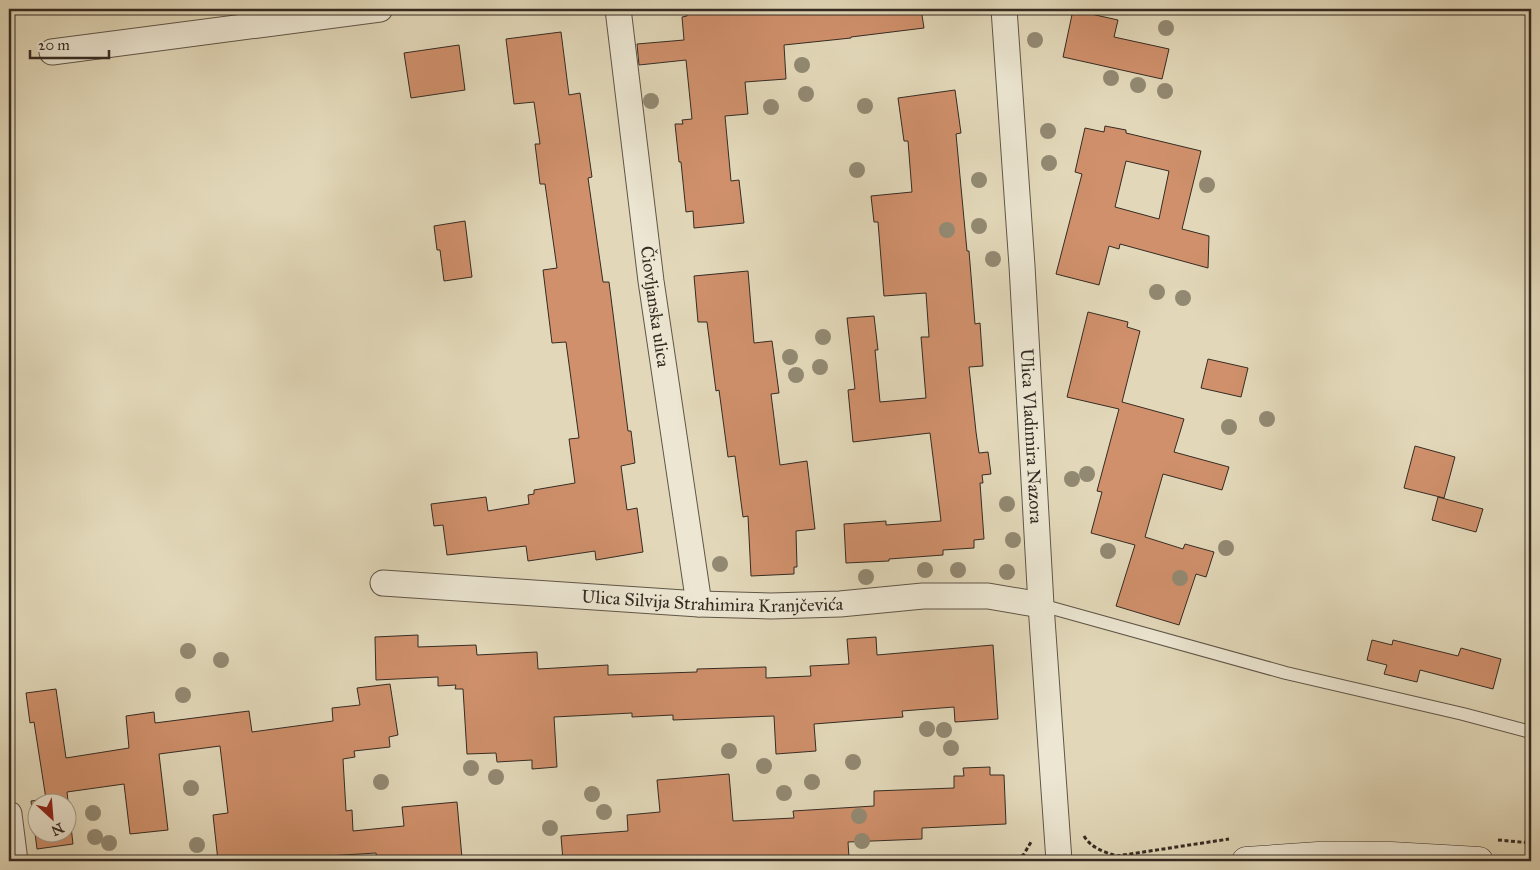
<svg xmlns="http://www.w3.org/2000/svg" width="1540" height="870" font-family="'IM FELL Great Primer',serif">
<rect width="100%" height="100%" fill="#e2d8b9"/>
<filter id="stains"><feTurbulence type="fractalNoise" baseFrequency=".004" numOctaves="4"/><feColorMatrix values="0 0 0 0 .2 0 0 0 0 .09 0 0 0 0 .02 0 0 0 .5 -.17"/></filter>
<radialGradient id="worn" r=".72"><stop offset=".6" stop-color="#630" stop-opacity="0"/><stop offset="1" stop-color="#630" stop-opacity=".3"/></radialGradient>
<g fill="#cf906b" stroke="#352b23" fill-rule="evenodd">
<polygon points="709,9 921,9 924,28 851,37 851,38 784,45 786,79 745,82 748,114 725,116 731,181 739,180 744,223 694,228 693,211 686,212 681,162 679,162 675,124 683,124 682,120 692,119 686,60 639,65 637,44 684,40 682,17 687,16 686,13 709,12"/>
<polygon points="1073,10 1118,20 1114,37 1169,49 1162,79 1063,57"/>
<polygon points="561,32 569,95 580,93 592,177 588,178 603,282 609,282 628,431 631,431 635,463 621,466 627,510 637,508 643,552 596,560 595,551 528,561 526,546 447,555 443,525 434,526 431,504 486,497 488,511 529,504 528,495 534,494 534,490 575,483 569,439 579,438 566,342 552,343 543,270 557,268 545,184 540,184 535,144 540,144 534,102 514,104 506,39"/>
<polygon points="459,45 465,90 411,98 404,53"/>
<polygon points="955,90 961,133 956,134 967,251 969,251 975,324 980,323 983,366 969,367 976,432 979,453 988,452 991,474 982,475 983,483 980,483 984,539 974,540 974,548 943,550 943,555 889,559 889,561 846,563 844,524 886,521 886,525 941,521 930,433 853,442 848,390 855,389 847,318 874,316 878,350 875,350 880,402 926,398 921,337 929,337 926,293 884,296 878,222 874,222 871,196 912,192 908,141 904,141 898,98"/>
<path d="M1105,126L1126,130V133L1201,151L1182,229L1209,236L1208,268L1120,244L1119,249L1109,246L1099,285L1056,274L1082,174L1075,172L1085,128L1104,132ZM1126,161L1169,171L1159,219L1115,207Z"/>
<polygon points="465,221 472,277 444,281 440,250 437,250 434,226"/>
<polygon points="748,271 754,343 772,341 779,393 771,394 780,465 807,461 815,529 796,531 797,567 794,567 794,574 751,576 748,516 743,517 735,456 728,457 719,390 716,391 707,322 698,322 694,276"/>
<polygon points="1088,312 1128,322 1127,327 1140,331 1122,402 1184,419 1174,452 1229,467 1222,490 1163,474 1145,537 1183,549 1185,544 1214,552 1206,577 1196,574 1179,625 1116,606 1135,545 1091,533 1102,492 1097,491 1119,409 1067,397"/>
<polygon points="1208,359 1248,368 1241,397 1201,388"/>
<polygon points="1415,446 1455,457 1444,498 1404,488"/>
<polygon points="1438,497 1483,509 1476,532 1432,520"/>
<polygon points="418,635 418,647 476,645 477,655 537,652 538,669 608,665 608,675 697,672 697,669 766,667 766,678 811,676 810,666 849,664 847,639 876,637 877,655 993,645 998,719 955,722 954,707 902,711 903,717 814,724 816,751 776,754 774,716 673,720 673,715 632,717 632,713 554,717 557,767 532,769 532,760 497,762 496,753 467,754 463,689 455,689 456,685 438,686 438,677 376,680 375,637"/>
<polygon points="1372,640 1392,645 1393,640 1458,656 1461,648 1501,659 1493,689 1420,670 1417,682 1384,674 1387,665 1367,660"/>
<path d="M390,684L398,735L389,737L390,747L354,751L355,757L343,759L346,811L352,810L353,831L404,826L402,807L457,802L462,858L424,861H377L376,853L279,859L258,861H218L213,815L228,813L220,746L159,754L168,830L130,834L124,784L67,792L73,844L37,849L31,801L46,799L34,722L30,723L26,693L56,689L66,758L129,748L126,716L154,712L155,723L249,711L252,732L333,721L332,708L360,705L357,688ZM38,802H68V832H38Z"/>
<polygon points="990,767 990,775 1004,775 1006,824 922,828 922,839 848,842 849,858 791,861 563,861 561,836 628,831 627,815 660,812 657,780 729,774 733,821 794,818 793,811 874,806 874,791 954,788 954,776 964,776 963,768"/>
</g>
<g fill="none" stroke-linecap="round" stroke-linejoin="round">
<defs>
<polyline id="lane" points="1041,605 1286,673 1463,714 1531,732"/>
<g id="street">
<path id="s1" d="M618,9L651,281L699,604"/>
<path id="s2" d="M1004,9L1022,266L1041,605L1059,861"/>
<polyline points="52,52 380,9"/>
<path id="s3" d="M383,583L699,604L771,606L840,604L923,596H988L1041,605"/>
<polyline points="9,814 15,861"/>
</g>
<polyline id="secondary" points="1246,861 1318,856 1391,856 1479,861"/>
</defs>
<use href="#lane" stroke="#605648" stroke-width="14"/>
<use href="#street" stroke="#605648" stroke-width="27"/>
<use href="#secondary" stroke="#352b23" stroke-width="29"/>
<g stroke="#352b23" stroke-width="3" stroke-dasharray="4 2.5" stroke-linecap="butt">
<path d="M1084,836C1091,848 1104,852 1117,856L1229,839"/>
<polyline points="1498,840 1531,843"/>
<polyline points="1017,861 1024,854 1031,842"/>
</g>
<use href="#lane" stroke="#ece6d2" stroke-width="12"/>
<use href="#street" stroke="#ece6d2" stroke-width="25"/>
<use href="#secondary" stroke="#ece6d2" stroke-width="28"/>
</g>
<g fill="#928972">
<circle cx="1166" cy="28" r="8"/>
<circle cx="1035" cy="40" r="8"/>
<circle cx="802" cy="65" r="8"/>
<circle cx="1111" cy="78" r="8"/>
<circle cx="1138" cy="85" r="8"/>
<circle cx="1165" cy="91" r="8"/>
<circle cx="806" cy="94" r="8"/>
<circle cx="651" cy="101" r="8"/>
<circle cx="865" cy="106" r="8"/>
<circle cx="771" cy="107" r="8"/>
<circle cx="1048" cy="131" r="8"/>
<circle cx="1049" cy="163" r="8"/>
<circle cx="857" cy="170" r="8"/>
<circle cx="979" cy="180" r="8"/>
<circle cx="1207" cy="185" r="8"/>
<circle cx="979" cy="226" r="8"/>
<circle cx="947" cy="230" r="8"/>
<circle cx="993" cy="259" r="8"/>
<circle cx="1157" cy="292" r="8"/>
<circle cx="1183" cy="298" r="8"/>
<circle cx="823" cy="337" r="8"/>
<circle cx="790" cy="357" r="8"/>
<circle cx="820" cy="367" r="8"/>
<circle cx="796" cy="375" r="8"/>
<circle cx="1267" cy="419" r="8"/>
<circle cx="1229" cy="427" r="8"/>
<circle cx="1087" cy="474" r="8"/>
<circle cx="1072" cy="479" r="8"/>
<circle cx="1007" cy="504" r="8"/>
<circle cx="1013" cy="540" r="8"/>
<circle cx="1226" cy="548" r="8"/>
<circle cx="1108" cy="551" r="8"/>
<circle cx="720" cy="564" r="8"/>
<circle cx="925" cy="570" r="8"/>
<circle cx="958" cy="570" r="8"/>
<circle cx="1007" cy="572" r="8"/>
<circle cx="866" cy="577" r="8"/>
<circle cx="1180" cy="578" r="8"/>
<circle cx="188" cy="651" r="8"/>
<circle cx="221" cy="660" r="8"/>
<circle cx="183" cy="695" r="8"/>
<circle cx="927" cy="729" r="8"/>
<circle cx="944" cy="730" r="8"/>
<circle cx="951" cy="748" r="8"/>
<circle cx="729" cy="751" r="8"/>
<circle cx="853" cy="762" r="8"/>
<circle cx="764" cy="766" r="8"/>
<circle cx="471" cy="768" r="8"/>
<circle cx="496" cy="777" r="8"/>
<circle cx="381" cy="782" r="8"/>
<circle cx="812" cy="782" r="8"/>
<circle cx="191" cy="788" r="8"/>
<circle cx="784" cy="793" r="8"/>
<circle cx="592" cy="794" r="8"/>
<circle cx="604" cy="812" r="8"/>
<circle cx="93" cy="813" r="8"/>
<circle cx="859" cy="816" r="8"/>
<circle cx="550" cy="828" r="8"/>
<circle cx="95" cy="837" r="8"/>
<circle cx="862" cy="841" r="8"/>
<circle cx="109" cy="843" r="8"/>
<circle cx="197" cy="845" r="8"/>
</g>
<g text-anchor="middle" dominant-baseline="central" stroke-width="4.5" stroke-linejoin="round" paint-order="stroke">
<g font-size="18" fill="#352b23" stroke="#ece6d2">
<text stroke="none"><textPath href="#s1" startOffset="300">Čiovljanska ulica</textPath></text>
<text stroke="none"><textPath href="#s2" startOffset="428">Ulica Vladimira Nazora</textPath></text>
<text stroke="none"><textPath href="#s3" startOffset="330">Ulica Silvija Strahimira Kranjčevića</textPath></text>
</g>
</g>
<rect width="1540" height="870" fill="none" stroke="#e2d8b9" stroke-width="30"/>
<rect x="10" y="10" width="1520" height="850" fill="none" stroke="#352b23" stroke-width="2.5"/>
<rect x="15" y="15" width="1510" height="840" fill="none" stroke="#352b23"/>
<g transform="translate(52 818) rotate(154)"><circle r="24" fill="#ece6d2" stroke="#a39b8c"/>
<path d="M0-4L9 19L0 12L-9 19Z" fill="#8f2418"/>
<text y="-8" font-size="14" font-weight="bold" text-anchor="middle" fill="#352b23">N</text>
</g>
<path d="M30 50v8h79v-8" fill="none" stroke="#352b23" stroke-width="2.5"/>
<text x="38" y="50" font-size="15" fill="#352b23" stroke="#ece6d2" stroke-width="4" paint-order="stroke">20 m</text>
<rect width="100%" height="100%" filter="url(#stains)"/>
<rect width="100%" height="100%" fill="url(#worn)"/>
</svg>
